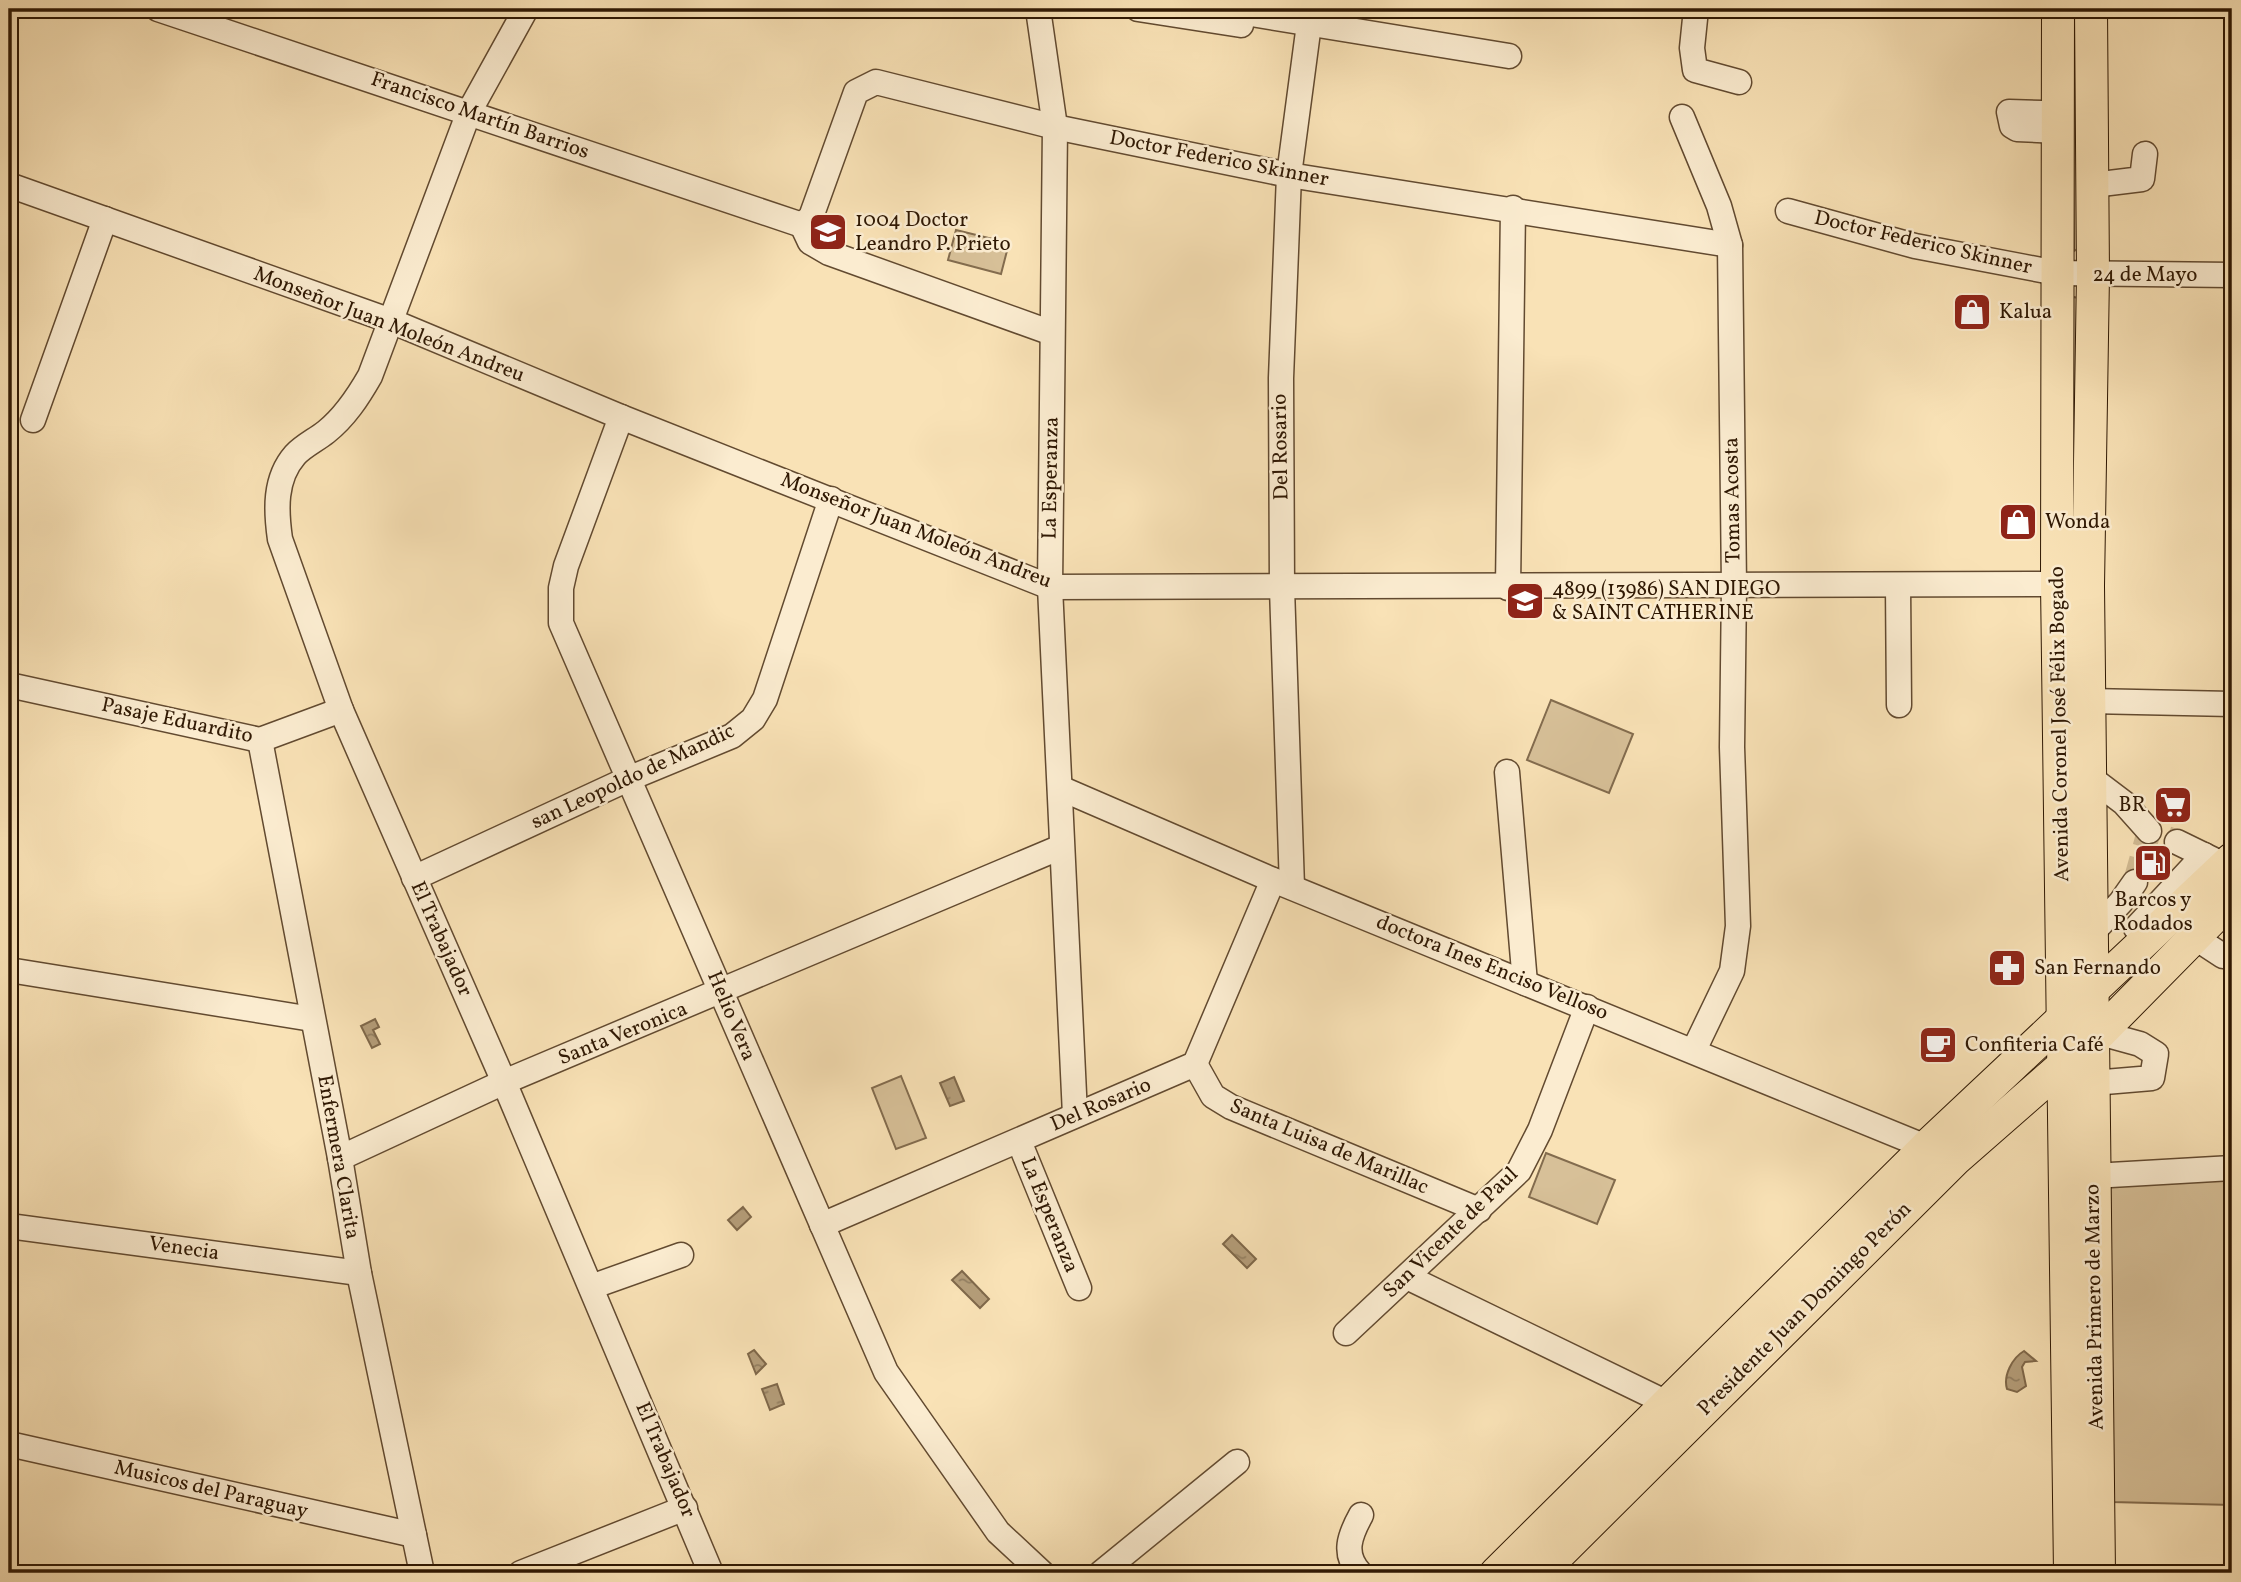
<svg xmlns="http://www.w3.org/2000/svg" width="2241" height="1582" font-family="Vollkorn,serif">
<defs>
<pattern id="water-ripples" width="26" height="14" patternUnits="userSpaceOnUse" patternTransform="scale(1.75)"><rect width="26" height="14" fill="#b49d79"/><path d="M2 4q2-2 4 0t4 0M15 11q2-2 4 0t4 0" fill="none" stroke="#937f61"/></pattern>
</defs>
<rect width="100%" height="100%" fill="#f9e2b6"/>
<filter id="stains"><feTurbulence type="fractalNoise" baseFrequency=".00286" numOctaves="4"/><feColorMatrix values="0 0 0 0 .2 0 0 0 0 .09 0 0 0 0 .02 0 0 0 .5 -.17"/></filter>
<radialGradient id="worn" r=".72"><stop offset=".6" stop-color="#630" stop-opacity="0"/><stop offset="1" stop-color="#630" stop-opacity=".3"/></radialGradient>
<g fill="#d7c098" stroke="#836c4e" stroke-width="2">
<polygon points="2070,9 2077,9 2078,249 2074,251"/>
<polygon points="956,230 1009,243 1001,274 948,260"/>
<polygon points="2074,297 2078,298 2073,567 2072,300"/>
<polygon points="1551,700 1633,734 1609,793 1527,760"/>
<polygon points="901,1076 926,1138 896,1149 872,1088"/>
<polygon points="1546,1153 1615,1180 1597,1224 1529,1197"/>
<polygon points="2232,1175 2232,1505 2112,1502 2110,1183"/>
</g>
<g fill="url(#water-ripples)" stroke="#7f684a" stroke-width="2">
<polygon points="375,1019 379,1027 373,1030 380,1044 372,1048 361,1026"/>
<polygon points="954,1077 964,1101 950,1106 940,1083"/>
<polygon points="743,1207 751,1217 737,1230 728,1220"/>
<polygon points="1232,1235 1256,1259 1247,1268 1223,1244"/>
<polygon points="962,1271 989,1299 980,1308 952,1280"/>
<polygon points="754,1350 766,1364 756,1374 748,1354"/>
<path d="M2024,1351L2036,1361L2025,1362L2022,1367L2026,1386L2017,1392L2007,1389C2003,1376 2012,1358 2024,1351Z"/>
<polygon points="777,1384 784,1404 770,1410 762,1389"/>
</g>
<g fill="none" stroke-linecap="round" stroke-linejoin="round">
<polyline stroke="#d1ba92" stroke-width="24" stroke-dasharray="24 12" stroke-linecap="butt" points="2135,882 2149,831 2177,842"/>
<defs>
<g id="minor">
<polyline points="158,9 802,225"/>
<path d="M526,9L469,112L370,376C358,397 345,417 326,432C316,440 303,446 295,455C274,479 276,511 280,539L341,710L504,1082L711,1573"/>
<polyline points="1038,9 1055,127 1050,587 1075,1115"/>
<polyline points="1138,9 1241,25"/>
<polyline points="1221,9 1509,56"/>
<polyline points="1696,9 1692,48 1695,70 1739,82"/>
<polyline points="2042,113 2009,112 2012,126 2017,129 2058,131"/>
<polyline points="1682,117 1719,206 1730,245 1734,587 1732,747 1738,926 1732,971 1694,1050"/>
<polyline points="9,185 391,321 621,417 1050,587 2073,584"/>
<polyline points="2093,185 2142,179 2145,154"/>
<polyline points="1788,211 1915,246 2057,273 2232,275"/>
<polyline points="802,225 811,217 856,92 876,82 1055,127 1289,175 1730,245"/>
<polyline points="802,225 810,242 829,253 1052,333"/>
<polyline points="621,417 566,566 561,588 561,623 886,1372 998,1532 1042,1573"/>
<polyline points="33,420 105,219"/>
<polyline points="1898,586 1899,705"/>
<polyline points="1508,588 1513,208"/>
<polyline points="9,685 260,740 341,710"/>
<polyline points="2089,701 2232,704"/>
<polyline points="260,740 340,1158 359,1273 422,1573"/>
<polyline points="1507,772 1525,983"/>
<polyline points="2091,778 2124,803 2149,831"/>
<polyline points="1060,788 1273,880 1926,1147"/>
<polyline points="2177,842 2218,862"/>
<polyline points="414,878 628,779 732,736 753,719 765,699 831,499"/>
<polyline points="1292,887 1282,588 1281,378 1289,175 1311,9"/>
<polyline points="2136,928 2204,855"/>
<polyline points="2093,932 2121,902 2135,882"/>
<polyline points="2194,937 2223,956 2232,954"/>
<polyline points="9,970 312,1019"/>
<polyline points="1195,1064 1213,1096 1231,1107 1479,1210"/>
<polyline points="2093,1083 2152,1078 2156,1054 2140,1044 2100,1033"/>
<polyline points="1019,1141 1079,1288"/>
<polyline points="340,1158 504,1082 1061,847"/>
<polyline points="2093,1176 2232,1168"/>
<polyline points="822,1225 1195,1064 1273,880"/>
<polyline points="9,1226 359,1273"/>
<polyline points="1407,1277 1667,1403"/>
<polyline points="591,1287 681,1255"/>
<polyline points="1346,1333 1519,1171 1540,1130 1587,1007"/>
<polyline points="9,1444 414,1535"/>
<polyline points="521,1573 685,1508"/>
<polyline points="1101,1573 1237,1462"/>
<path d="M1360,1573C1342,1554 1350,1535 1361,1515"/>
</g>
<g id="major">
<polyline points="2058,9 2057,584 2070,1573"/>
<polyline points="2091,9 2093,275 2088,586 2099,1573"/>
<polyline points="1496,1573 1926,1147 2232,859"/>
<polyline points="1540,1573 1956,1159 2100,1033 2232,899"/>
</g>
</defs>
<use href="#minor" stroke="#624a30" stroke-width="27"/>
<use href="#major" stroke="#2f1803" stroke-width="34"/>
<use href="#minor" stroke="#fbecd0" stroke-width="24"/>
<use href="#major" stroke="#f9e2b6" stroke-width="32"/>
</g>
<defs>
<symbol id="school-square" viewBox="-11 -11 22 22"><rect x="-9" y="-9" width="18" height="18" rx="4" fill="#8f2418" stroke="#fbecd0"/><path d="M0-5L7-2L0 1L-7-2ZM-4 1L0 2.5L4 1V4Q0 6-4 4Z" fill="#fff"/></symbol>
<symbol id="shop-square" viewBox="-11 -11 22 22"><rect x="-9" y="-9" width="18" height="18" rx="4" fill="#8f2418" stroke="#fbecd0"/><path d="M-5-2.5h2.3a2.7 3.5 0 0 1 5.4 0H5L5.5 6h-11ZM-1.5-2.5h3a1.5 2.3 0 0 0-3 0Z" fill="#fff"/></symbol>
<symbol id="supermarket-square" viewBox="-11 -11 22 22"><rect x="-9" y="-9" width="18" height="18" rx="4" fill="#8f2418" stroke="#fbecd0"/><path d="M-6-5.5h2.5l.6 2H6L4.5 2H-2.5L-4.4-4H-6ZM-1.5 3.2a1.3 1.3 0 1 0 .1 0ZM3 3.2a1.3 1.3 0 1 0 .1 0Z" fill="#fff"/></symbol>
<symbol id="fuel-square" viewBox="-11 -11 22 22"><rect x="-9" y="-9" width="18" height="18" rx="4" fill="#8f2418" stroke="#fbecd0"/><path d="M-5.5-6h7V0h2V4h1.3V-2.5L3-4.5l.8-.8L6-3V5H2.5V1h-1V6h-7ZM-4.2-4.7v3.2H.2V-4.7Z" fill="#fff"/></symbol>
<symbol id="pharmacy-square" viewBox="-11 -11 22 22"><rect x="-9" y="-9" width="18" height="18" rx="4" fill="#8f2418" stroke="#fbecd0"/><path d="M-2-6h4v4h4v4h-4v4h-4v-4h-4v-4h4Z" fill="#fff"/></symbol>
<symbol id="cafe-square" viewBox="-11 -11 22 22"><rect x="-9" y="-9" width="18" height="18" rx="4" fill="#8f2418" stroke="#fbecd0"/><path d="M-5.5-4.5H6V0H3Q3 3.5 0 3.5H-2.5Q-5.5 3.5-5.5 0ZM3-3.2v2h1.7v-2ZM-6 4.5H4V6H-6Z" fill="#fff"/></symbol>
</defs>
<g fill-rule="evenodd">
<use href="#school-square" x="806" y="210" width="44" height="44"/>
<use href="#shop-square" x="1950" y="290" width="44" height="44"/>
<use href="#shop-square" x="1996" y="500" width="44" height="44"/>
<use href="#school-square" x="1503" y="579" width="44" height="44"/>
<use href="#supermarket-square" x="2151" y="783" width="44" height="44"/>
<use href="#fuel-square" x="2131" y="841" width="44" height="44"/>
<use href="#pharmacy-square" x="1985" y="946" width="44" height="44"/>
<use href="#cafe-square" x="1916" y="1023" width="44" height="44"/>
</g>
<g text-anchor="middle" dominant-baseline="central" stroke-width="5" stroke-linejoin="round" paint-order="stroke">
<g font-size="21" fill="#2f1803" stroke="#fbecd0">
<text transform="translate(480 116) rotate(19)">Francisco Martín Barrios</text>
<text transform="translate(1219 159) rotate(11)">Doctor Federico Skinner</text>
<text transform="translate(1923 243) rotate(13)">Doctor Federico Skinner</text>
<text x="2145" y="275">24 de Mayo</text>
<text transform="translate(389 325) rotate(21)">Monseñor Juan Moleón Andreu</text>
<text transform="translate(1281 447) rotate(-91)">Del Rosario</text>
<text transform="translate(1051 478) rotate(-89)">La Esperanza</text>
<text transform="translate(1733 500) rotate(-91)">Tomas Acosta</text>
<text transform="translate(916 531) rotate(21)">Monseñor Juan Moleón Andreu</text>
<text transform="translate(177 721) rotate(12)">Pasaje Eduardito</text>
<text transform="translate(2060 724) rotate(-91)">Avenida Coronel José Félix Bogado</text>
<text transform="translate(633 777) rotate(-25)">san Leopoldo de Mandic</text>
<text transform="translate(441 939) rotate(66)">El Trabajador</text>
<text transform="translate(1492 968) rotate(22)">doctora Ines Enciso Velloso</text>
<text transform="translate(731 1016) rotate(67)">Helio Vera</text>
<text transform="translate(623 1034) rotate(-22)">Santa Veronica</text>
<text transform="translate(1101 1105) rotate(-23)">Del Rosario</text>
<text transform="translate(1329 1147) rotate(23)">Santa Luisa de Marillac</text>
<text transform="translate(338 1157) rotate(80)">Enfermera Clarita</text>
<text transform="translate(1049 1215) rotate(68)">La Esperanza</text>
<text transform="translate(1451 1233) rotate(-44)">San Vicente de Paul</text>
<text transform="translate(184 1249) rotate(8)">Venecia</text>
<text transform="translate(2095 1307) rotate(-91)">Avenida Primero de Marzo</text>
<text transform="translate(1805 1309) rotate(-45)">Presidente Juan Domingo Perón</text>
<text transform="translate(665 1460) rotate(67)">El Trabajador</text>
<text transform="translate(211 1490) rotate(13)">Musicos del Paraguay</text>
</g>
<g font-size="21" fill="#2f1803" stroke="#fbecd0" text-anchor="start">
<text x="855" y="220">1004 Doctor<tspan x="855" dy="24">Leandro P. Prieto</tspan></text>
<text x="1999" y="312">Kalua</text>
<text x="2045" y="522">Wonda</text>
<text x="1552" y="589">4899 (13986) SAN DIEGO<tspan x="1552" dy="24">&amp; SAINT CATHERINE</tspan></text>
<text x="2146" y="805" text-anchor="end">BR</text>
<text x="2153" y="900" text-anchor="middle">Barcos y<tspan x="2153" dy="24">Rodados</tspan></text>
<text x="2034" y="968">San Fernando</text>
<text x="1965" y="1045">Confiteria Café</text>
</g>
</g>
<rect width="2241" height="1582" fill="none" stroke="#f9e2b6" stroke-width="35"/>
<rect x="10" y="10" width="2220" height="1561" fill="none" stroke="#2f1803" stroke-width="3.5"/>
<rect x="18" y="18" width="2206" height="1547" fill="none" stroke="#2f1803" stroke-width="2"/>
<rect width="100%" height="100%" filter="url(#stains)"/>
<rect width="100%" height="100%" fill="url(#worn)"/>
</svg>
